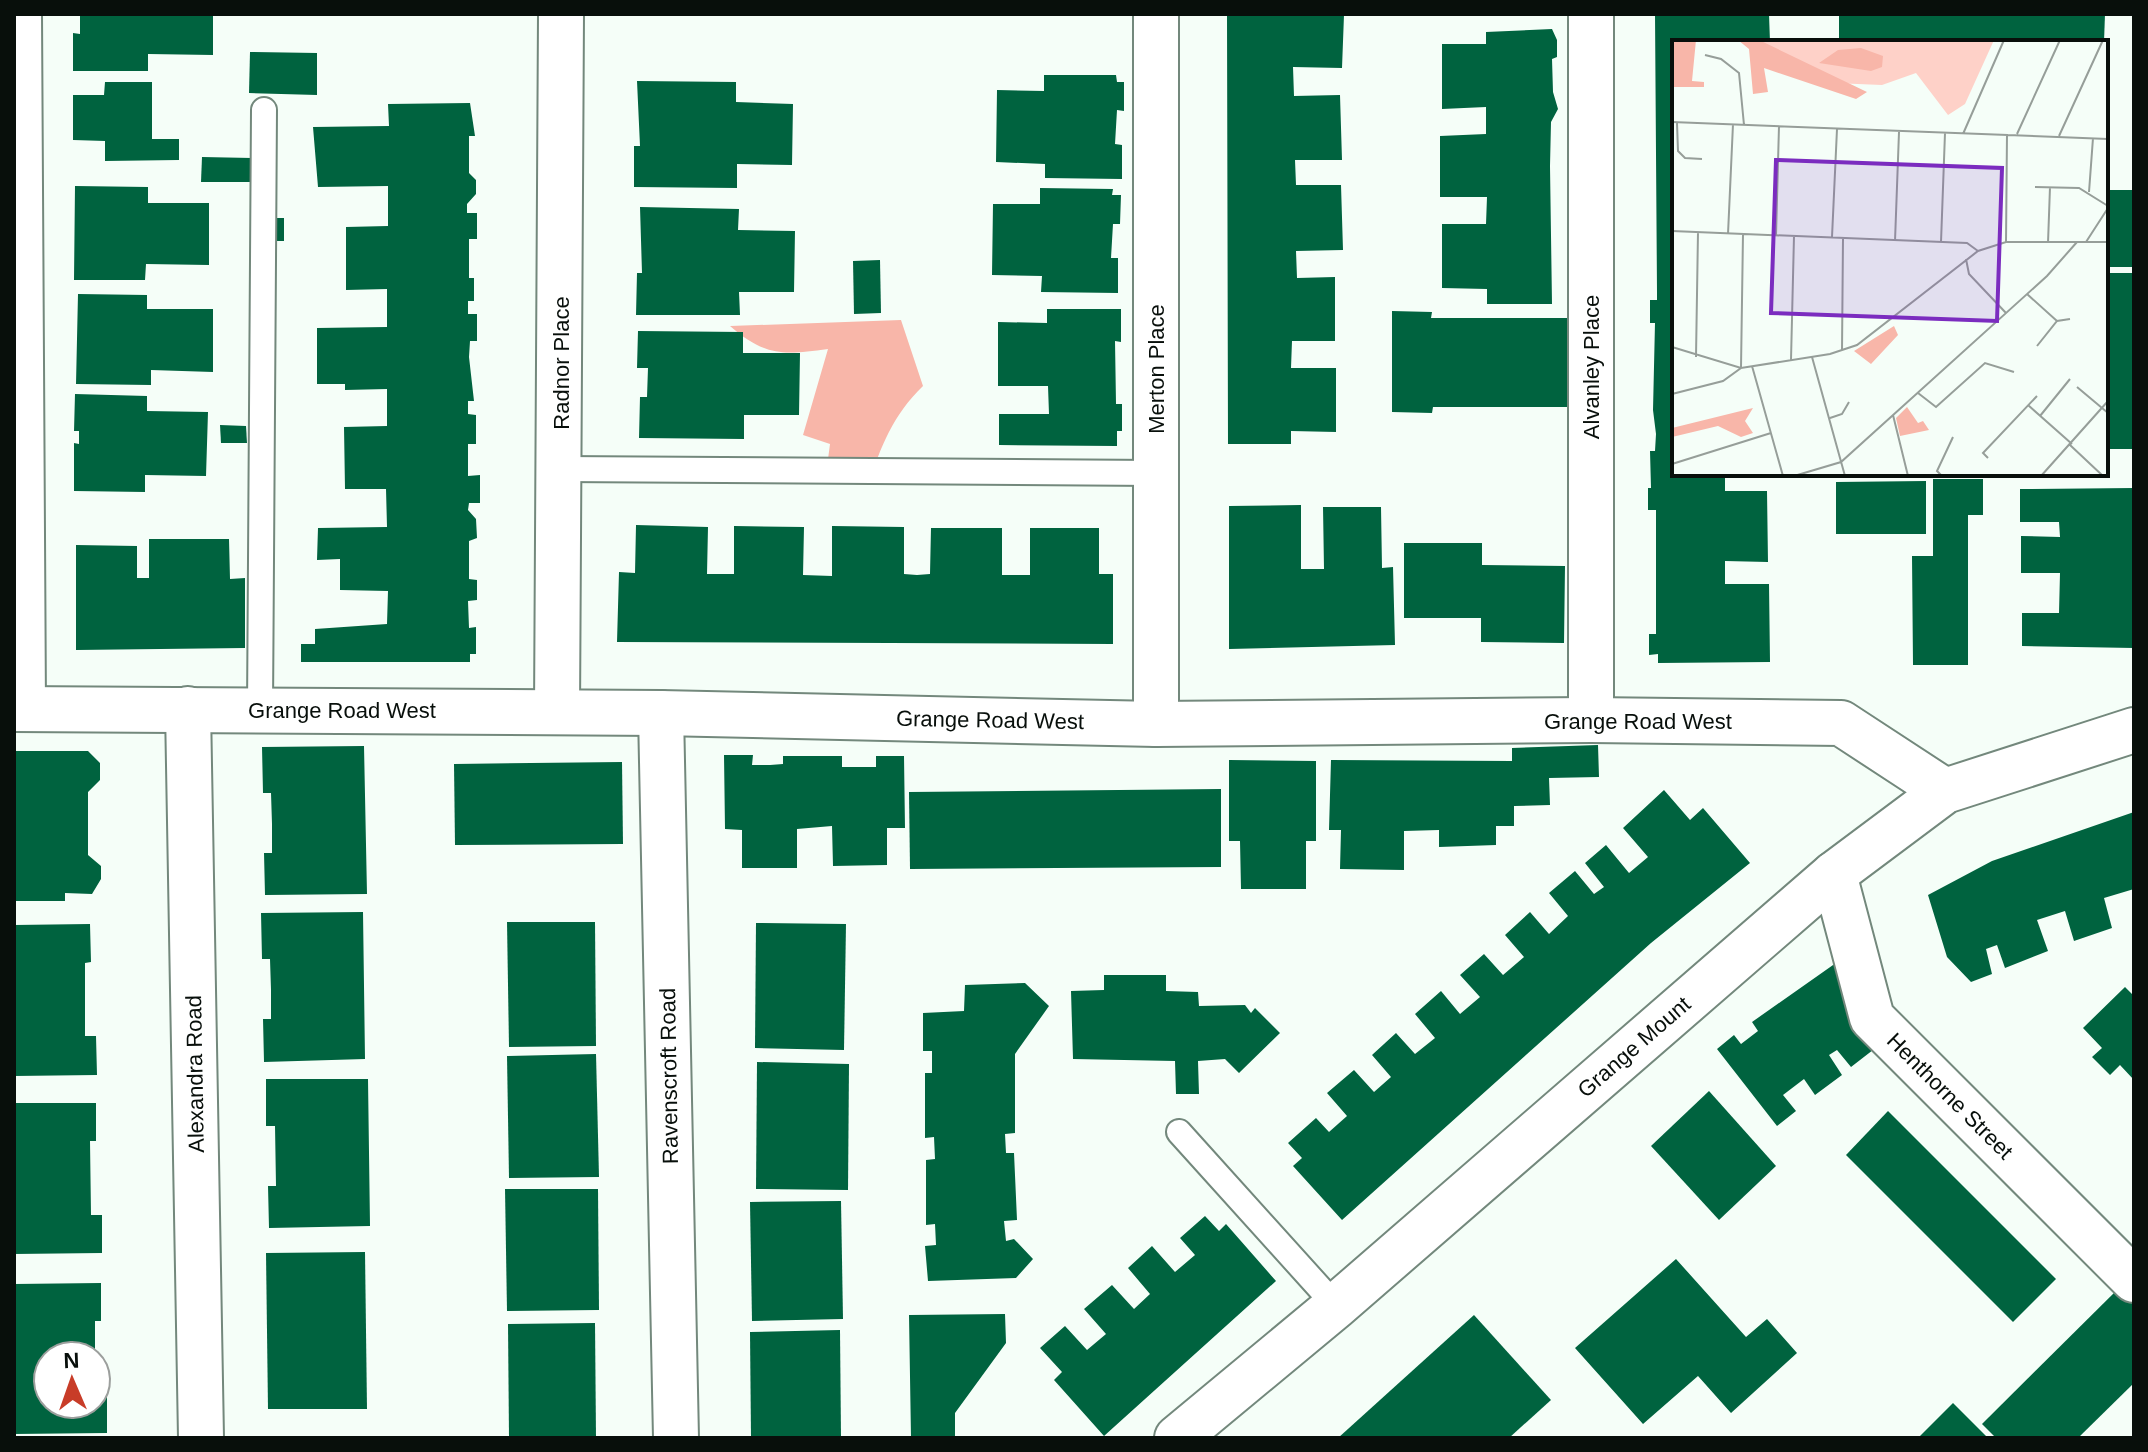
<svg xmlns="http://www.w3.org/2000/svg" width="2148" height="1452" font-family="Arial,sans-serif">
<rect width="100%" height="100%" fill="#f5fef8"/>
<path fill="#f8b6a9" d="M901,320L923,386C893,415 881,446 868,485L825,482L830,444L803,435L828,349C783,355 766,357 730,326Z"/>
<g fill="#00633f">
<polygon points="80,14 213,14 213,55 148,54 148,71 73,71 73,33 80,34"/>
<polygon points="1227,14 1344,15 1342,68 1293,67 1294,96 1340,95 1342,160 1295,160 1296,185 1341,185 1343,250 1296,251 1297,278 1335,277 1335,341 1292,341 1291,368 1336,368 1336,432 1291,431 1291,444 1228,444"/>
<polygon points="1655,14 1769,14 1770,42 1674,42 1674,474 1725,474 1725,491 1767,491 1768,562 1725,561 1725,584 1769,584 1770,662 1658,663 1658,654 1649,655 1649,634 1656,634 1656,510 1648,510 1648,488 1651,488 1650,451 1655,451 1656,434 1653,410 1655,323 1650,323 1650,300 1657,300 1657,292"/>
<polygon points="1839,14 2105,14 2104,42 1839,42"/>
<polygon points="1552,29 1557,40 1557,57 1552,59 1553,92 1558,109 1551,122 1550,166 1552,304 1487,304 1487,289 1442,288 1442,224 1486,224 1487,197 1440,197 1440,136 1486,134 1486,107 1442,109 1442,44 1486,44 1486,32"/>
<polygon points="250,52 317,53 317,95 249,93"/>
<polygon points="1044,75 1116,75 1117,82 1124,82 1124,111 1117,110 1115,144 1122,145 1122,179 1045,178 1045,164 996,162 997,90 1044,91"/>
<polygon points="637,81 736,82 736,102 793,104 792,165 737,164 737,188 634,187 634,146 640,146"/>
<polygon points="105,82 152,82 152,139 179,139 179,160 105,161 105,141 73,140 73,95 104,95"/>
<polygon points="470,103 475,136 469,136 469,173 476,180 476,194 467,204 467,213 477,213 477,239 469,239 469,278 474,278 474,301 468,301 468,314 477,314 477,341 470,341 469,357 474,401 468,401 468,414 476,415 476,444 468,444 468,476 480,475 480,503 469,503 468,510 476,519 477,538 469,541 469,579 477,580 477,600 468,601 469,628 476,627 476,654 470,654 470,662 301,662 301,644 315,644 315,629 387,624 388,591 340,590 340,559 317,560 318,528 387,527 386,489 345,489 344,427 387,426 387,389 345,390 345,384 317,384 317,328 387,327 387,289 346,290 346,227 388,226 388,186 318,187 313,127 389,126 388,104"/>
<polygon points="202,157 252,158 251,182 201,182"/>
<polygon points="75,186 148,187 148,203 209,203 209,265 146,264 145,280 74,280"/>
<polygon points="1040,188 1113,189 1112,195 1121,195 1120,224 1113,224 1111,258 1118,258 1118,293 1041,292 1042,276 992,275 993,204 1040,204"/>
<rect x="2106" y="190" width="28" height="77"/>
<polygon points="640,207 739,209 738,230 795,231 794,292 739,292 740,315 636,315 637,273 642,273"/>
<rect x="270" y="218" width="14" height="23"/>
<polygon points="880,260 881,313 854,314 853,261"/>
<rect x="2106" y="273" width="28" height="176"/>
<polygon points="78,294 147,295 147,309 213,309 213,372 151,370 151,385 76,384"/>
<polygon points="1047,309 1121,309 1121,342 1115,341 1116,404 1122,404 1122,431 1117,431 1117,446 999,445 999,414 1049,414 1048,386 998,386 998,322 1047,323"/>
<polygon points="1392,311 1432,312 1431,318 1568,318 1568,407 1433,407 1432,413 1392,412"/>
<polygon points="638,331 743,332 743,353 800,353 799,415 744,415 744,439 639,438 640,397 647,397 648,368 637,368"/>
<polygon points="75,394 147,396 147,411 208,412 206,476 145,475 145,492 74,491 74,443 79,444 79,431 74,431"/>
<polygon points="220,425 246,426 247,443 221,443"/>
<polygon points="1933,479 1983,479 1983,515 1968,515 1968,665 1913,665 1912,556 1933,556"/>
<polygon points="1926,481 1926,534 1836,534 1836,482"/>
<polygon points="2134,488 2134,648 2022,646 2022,613 2059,613 2060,573 2021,573 2021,536 2060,537 2059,522 2020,522 2020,489"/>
<polygon points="1301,505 1301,569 1324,569 1323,507 1381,507 1382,568 1393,567 1395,645 1229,649 1229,506"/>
<polygon points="636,525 708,527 707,574 734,574 734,526 804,527 803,575 832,576 832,526 904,527 904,574 917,575 930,574 931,528 1002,528 1002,575 1030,575 1030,528 1099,528 1099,574 1113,574 1113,644 617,642 619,572 635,573"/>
<polygon points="149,539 229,539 230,579 245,578 245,648 76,650 76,545 137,546 137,578 149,578"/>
<polygon points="1404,543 1482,543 1482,565 1565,566 1564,643 1481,642 1481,618 1404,618"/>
<polygon points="1598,745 1599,777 1549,778 1550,805 1514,806 1514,826 1496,826 1496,845 1439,847 1439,830 1404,831 1404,870 1340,869 1341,830 1329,830 1331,760 1512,761 1512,748"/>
<polygon points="364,746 367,894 265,895 264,853 272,853 272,824 271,793 263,793 262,747"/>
<polygon points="14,751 88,751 100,763 100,780 88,792 88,855 101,866 101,879 92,894 65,893 65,901 14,901"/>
<polygon points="724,755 753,755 752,765 770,765 783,764 783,756 842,756 842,767 876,767 876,756 904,756 905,828 887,828 887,865 833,866 832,826 797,829 797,868 742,868 742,830 725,829"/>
<polygon points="1229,760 1316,761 1316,841 1306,841 1306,889 1241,889 1240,841 1229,841"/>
<polygon points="622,762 623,844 455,845 454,764"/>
<polygon points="1221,789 1221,867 910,869 909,792"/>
<polygon points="1664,790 1690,820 1703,808 1750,863 1651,943 1342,1220 1293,1166 1302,1158 1288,1143 1316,1118 1329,1132 1347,1116 1327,1093 1354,1070 1374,1092 1391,1077 1372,1055 1396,1033 1415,1054 1435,1038 1415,1014 1441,991 1460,1014 1480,997 1460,975 1484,954 1503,975 1524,957 1505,935 1530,912 1549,934 1568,916 1549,893 1575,871 1594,894 1604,887 1585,863 1606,845 1629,873 1648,857 1623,828"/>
<polygon points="2134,812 2134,889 2104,898 2112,928 2074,941 2065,911 2037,920 2048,951 2005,968 1997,945 1986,949 1992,974 1971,982 1947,957 1928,895 1992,861"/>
<polygon points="363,912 365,1059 264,1062 263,1019 271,1019 271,990 270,959 262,959 261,913"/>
<polygon points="507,922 595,922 596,1046 509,1047"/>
<polygon points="756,923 846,924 844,1050 755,1048"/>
<polygon points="90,924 91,962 85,963 85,1036 96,1036 97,1075 14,1076 14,925"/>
<polygon points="1843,958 1882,1043 1851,1067 1837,1050 1829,1055 1842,1075 1815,1095 1804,1079 1783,1095 1796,1111 1777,1126 1717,1049 1734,1035 1741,1044 1758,1031 1752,1022"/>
<polygon points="1104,975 1166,975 1166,991 1198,992 1199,1006 1245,1005 1251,1013 1255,1008 1280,1033 1239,1073 1225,1059 1198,1061 1199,1094 1176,1094 1175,1061 1073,1059 1071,991 1104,990"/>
<polygon points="1025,983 1049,1006 1015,1054 1015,1133 1005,1134 1006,1153 1014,1153 1017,1220 1004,1221 1006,1241 1014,1239 1033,1259 1016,1278 928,1281 925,1246 936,1245 935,1224 926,1225 926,1160 935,1159 934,1137 925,1138 925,1073 932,1073 932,1051 923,1051 923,1013 964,1011 965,985"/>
<polygon points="2125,987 2134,996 2134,1080 2120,1065 2110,1075 2092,1057 2102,1048 2083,1028"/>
<polygon points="596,1054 599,1177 509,1178 507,1056"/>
<polygon points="757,1062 849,1064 848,1190 756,1189"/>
<polygon points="266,1079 368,1079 370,1226 269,1228 268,1186 276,1186 275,1126 266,1126"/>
<polygon points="1709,1091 1776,1166 1719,1220 1651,1146"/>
<polygon points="14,1103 96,1103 96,1141 90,1141 91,1215 102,1215 102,1253 14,1254"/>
<polygon points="1888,1111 2056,1279 2013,1322 1846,1155"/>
<polygon points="505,1189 598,1189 599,1310 507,1311"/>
<polygon points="841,1201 843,1319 752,1321 750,1202"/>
<polygon points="1205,1216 1219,1231 1226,1224 1276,1281 1104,1436 1054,1380 1062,1372 1040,1348 1065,1326 1087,1350 1106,1334 1084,1309 1112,1285 1134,1309 1150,1294 1128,1268 1152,1246 1175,1272 1195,1255 1180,1238"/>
<polygon points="365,1252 367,1409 268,1409 266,1253"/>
<polygon points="1676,1259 1746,1337 1767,1319 1797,1353 1731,1413 1698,1376 1643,1424 1575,1348"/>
<polygon points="101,1283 101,1321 95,1321 95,1356 48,1356 48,1404 96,1404 96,1395 107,1395 107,1433 14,1434 14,1284"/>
<polygon points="2122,1285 2134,1297 2134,1383 2078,1438 1996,1438 1982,1424"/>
<polygon points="1005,1314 1006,1343 955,1413 955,1438 911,1438 909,1315"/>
<polygon points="1474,1315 1551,1400 1509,1438 1338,1438"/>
<polygon points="595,1323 596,1438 509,1438 508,1324"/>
<polygon points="840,1330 841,1438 751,1438 750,1332"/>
<polygon points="1953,1403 1988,1438 1918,1438"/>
</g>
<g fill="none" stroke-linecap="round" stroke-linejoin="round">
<defs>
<g id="service">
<polyline points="560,469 1156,473"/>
<polyline points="260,710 264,110"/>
<polyline points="1179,1132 1336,1306"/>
</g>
<g id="minor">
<polyline points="19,14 23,709"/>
<polyline points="1156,14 1156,724"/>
<polyline points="1591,14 1591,720"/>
<polyline points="14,709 661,713 1156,724 1591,720 1841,723 1945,791"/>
<polyline points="188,709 201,1438"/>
<polyline points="557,712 561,14"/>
<polyline points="661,713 676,1438"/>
<polyline points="1834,874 1872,1018 2134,1280"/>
<polyline points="1177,1438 1336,1306 1834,874 1945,791 2134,730"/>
</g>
</defs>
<use href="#service" stroke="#73887c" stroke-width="28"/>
<use href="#minor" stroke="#73887c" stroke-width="48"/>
<use href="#service" stroke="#fff" stroke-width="24"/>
<use href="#minor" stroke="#fff" stroke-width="44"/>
</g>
<g text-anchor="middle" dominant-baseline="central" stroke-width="8" stroke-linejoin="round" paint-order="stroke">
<g font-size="22" fill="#080f0b" stroke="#fff">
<text transform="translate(561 363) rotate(-90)">Radnor Place</text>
<text transform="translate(1591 367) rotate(-90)">Alvanley Place</text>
<text transform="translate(1156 369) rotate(-90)">Merton Place</text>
<text x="342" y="710">Grange Road West</text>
<text transform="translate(990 720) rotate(1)">Grange Road West</text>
<text x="1638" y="721">Grange Road West</text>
<text transform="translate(1634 1047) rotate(-41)">Grange Mount</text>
<text transform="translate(195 1074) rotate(-91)">Alexandra Road</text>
<text transform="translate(669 1076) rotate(-91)">Ravenscroft Road</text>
<text transform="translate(1950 1096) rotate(45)">Henthorne Street</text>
</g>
</g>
<g transform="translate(1672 40)">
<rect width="436" height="436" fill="#f5fef8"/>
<path d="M71,0H322L293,64L276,75L244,33L210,45L161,43Z" fill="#fed1c8"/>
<path d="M0,0H24L20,41L32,42V47H0ZM66,0H87L195,52L184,59L92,28L96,52L81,54L77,9ZM189,8L211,16L210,27L199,31L147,23L166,10ZM222,286L226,295L199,324L182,311ZM235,367L246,383L251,381L257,390L228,396L224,378ZM81,368L73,381L81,393L69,397L46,386L0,397V388Z" fill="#f8b6a9"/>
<path fill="none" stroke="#969e99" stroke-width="2" d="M33,15L49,19L67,33L72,85M0,82L436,99M5,83L6,111L13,118L30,119M291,94L332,0M345,94L388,0M387,96L431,0M363,147L407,148L436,166M417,152L421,98M0,191L295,203L306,211M56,194L61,84M104,195L107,86M160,197L165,89M223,201L227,92M269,202L273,93M334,202L335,94M414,202L436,168M376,203L378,147M294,219L297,234L334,273M355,254L385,281M365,306L385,281L398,279M0,307L69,328L158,314L185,305L306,211L334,202H436M170,311L171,198M24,317L26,192M140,317L173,436M119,320L122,196M80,326L111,436M405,347L436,373M246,353L264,367L313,323L342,332M0,354L51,341L69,328L71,194M356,365L400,404M221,375L236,436M368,376L398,339M158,378L170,374L177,362M398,405L431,436M316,418L311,413L365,356M0,424L99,393M122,436L169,422L375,236L405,202M270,436L265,431L281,397M369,436L436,361"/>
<path fill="#7b2cbf" fill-opacity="0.15" stroke="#7b2cbf" stroke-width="4" d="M104,120L330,128L325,281L99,273Z"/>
<rect width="436" height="436" fill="none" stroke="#080f0b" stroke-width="4"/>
</g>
<rect width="2148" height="1452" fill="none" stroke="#080f0b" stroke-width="32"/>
<g transform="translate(72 1380) rotate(358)"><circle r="38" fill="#ffffff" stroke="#9c9f9d" stroke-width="2"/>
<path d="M0-6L14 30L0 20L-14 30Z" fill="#c83c28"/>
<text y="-12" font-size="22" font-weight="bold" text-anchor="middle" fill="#080f0b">N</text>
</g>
</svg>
